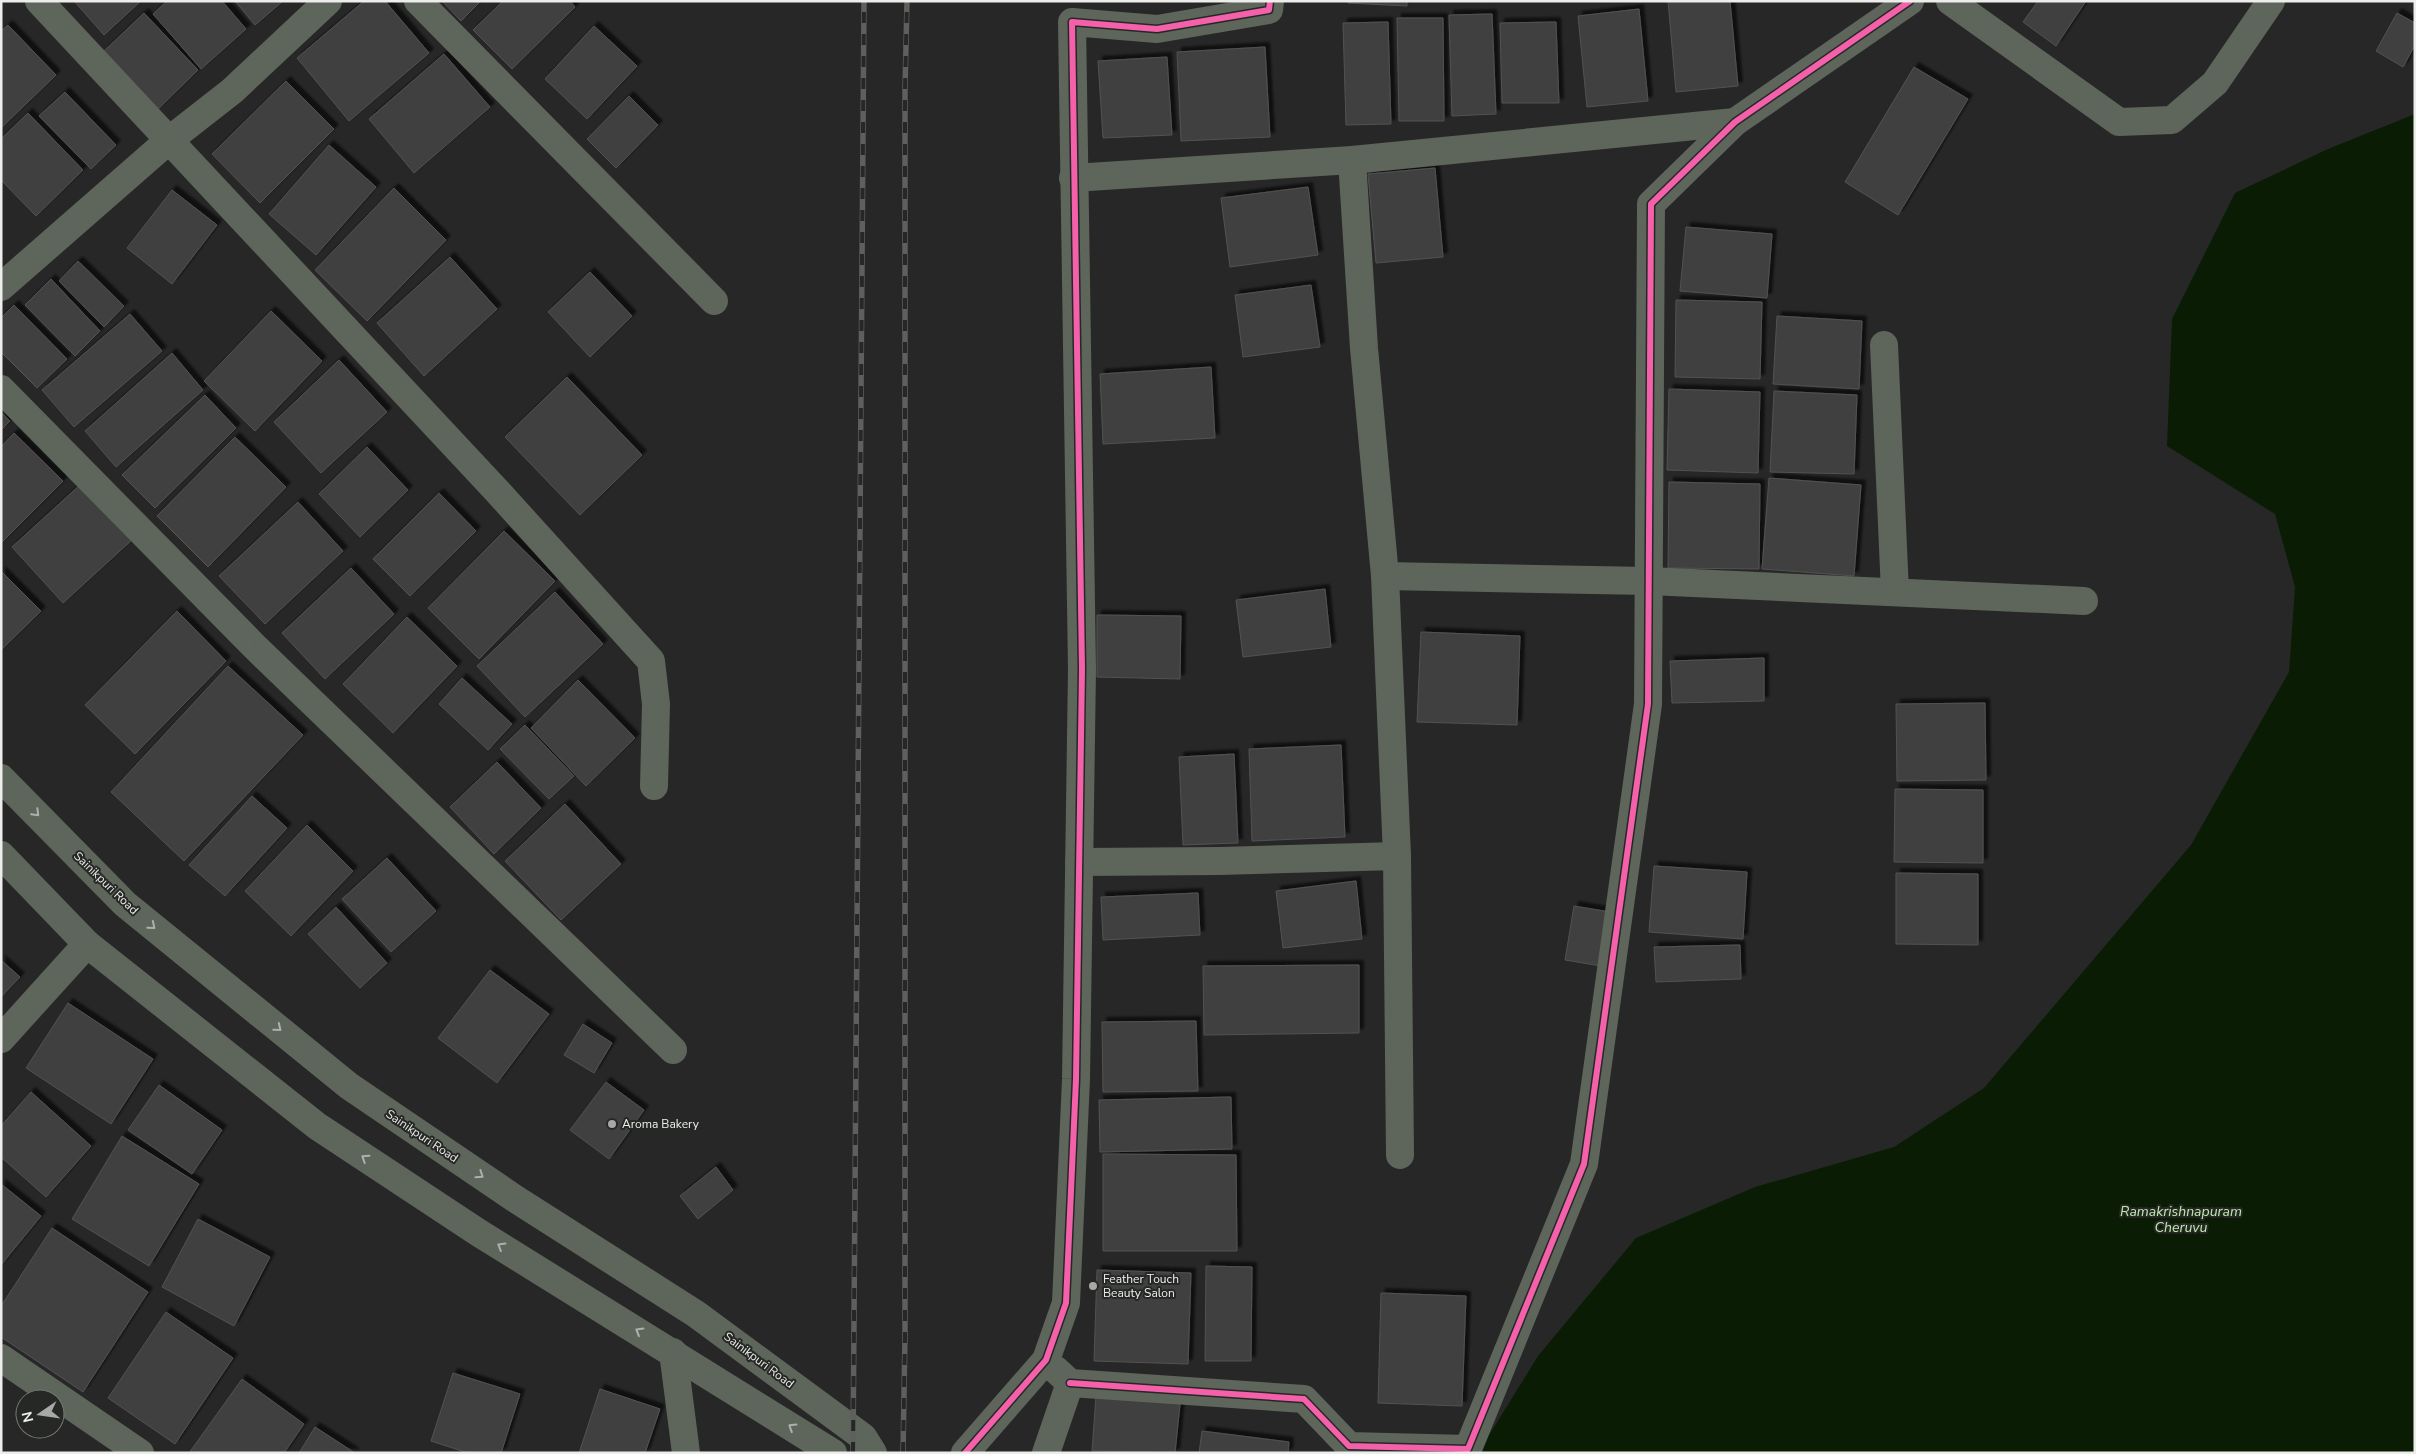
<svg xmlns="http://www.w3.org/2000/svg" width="2416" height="1454" font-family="'Nunito Sans',sans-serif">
<defs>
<filter id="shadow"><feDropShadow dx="4.5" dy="-4.5" stdDeviation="1" flood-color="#0009"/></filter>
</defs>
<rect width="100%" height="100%" fill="#272727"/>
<polygon fill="#0a1d04" points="2415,114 2415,1453 1478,1453 1538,1356 1636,1238 1755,1187 1894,1147 1984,1088 2191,845 2289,672 2295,587 2275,514 2167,446 2172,319 2235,193 2328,149"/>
<g fill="#404140" stroke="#525252" filter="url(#shadow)">
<polygon points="74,1 141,1 104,35"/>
<polygon points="167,1 222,1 246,29 201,69 153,14"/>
<polygon points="235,1 283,1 255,25"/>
<polygon points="364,1 385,1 429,53 349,121 297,58"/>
<polygon points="442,1 481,1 461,21"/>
<polygon points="503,1 570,1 575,7 512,69 473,30"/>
<polygon points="1348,1 1407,1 1407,6 1348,3"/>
<polygon points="1668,1 1730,1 1738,86 1676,92"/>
<polygon points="2038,1 2086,1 2056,46 2023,22"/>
<polygon points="1639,9 1648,101 1587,107 1578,16"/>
<polygon points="144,13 198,70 158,109 104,51"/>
<polygon points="2397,13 2415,23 2415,45 2403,67 2376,51"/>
<polygon points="1492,14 1496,114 1452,116 1449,15"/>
<polygon points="1397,18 1443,18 1444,121 1399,121"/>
<polygon points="1388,22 1391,124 1346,125 1343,23"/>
<polygon points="1556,22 1559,103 1502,103 1500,23"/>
<polygon points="8,25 56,75 1,128 1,31"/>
<polygon points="594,26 637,66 587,119 545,79"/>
<polygon points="1265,47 1270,137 1181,141 1177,52"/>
<polygon points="444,54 490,107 414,173 369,119"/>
<polygon points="1167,57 1172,135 1103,138 1098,61"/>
<polygon points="1914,67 1968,99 1898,215 1845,182"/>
<polygon points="286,81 334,129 260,203 212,154"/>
<polygon points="65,92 116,145 91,169 39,116"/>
<polygon points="629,96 658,125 616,168 587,139"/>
<polygon points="28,113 83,170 36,216 1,180 1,139"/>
<polygon points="329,145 376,187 316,255 269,214"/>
<polygon points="1435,168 1443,257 1376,263 1368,174"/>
<polygon points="1308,187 1318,255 1230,267 1221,198"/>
<polygon points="394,188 446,240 367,321 315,270"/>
<polygon points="172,190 217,225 172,284 127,248"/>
<polygon points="1686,227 1772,234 1767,298 1680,291"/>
<polygon points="450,257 497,309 424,376 377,323"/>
<polygon points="78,261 124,306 104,327 59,281"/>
<polygon points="590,272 632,316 590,357 548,312"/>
<polygon points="51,279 100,331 75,356 25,305"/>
<polygon points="1311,285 1320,347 1243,357 1235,295"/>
<polygon points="1676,300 1762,302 1760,379 1675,377"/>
<polygon points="14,305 67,359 37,388 1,352 1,318"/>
<polygon points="271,311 322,361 255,431 204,381"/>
<polygon points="130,314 162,351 74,427 42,390"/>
<polygon points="1777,316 1862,321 1859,389 1773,384"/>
<polygon points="172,353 203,390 116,467 85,431"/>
<polygon points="339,360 387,412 321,473 274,422"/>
<polygon points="1211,367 1215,438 1103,444 1100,374"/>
<polygon points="567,377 642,455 580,515 505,437"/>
<polygon points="1669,389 1760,392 1758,473 1667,470"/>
<polygon points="1774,391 1857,395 1854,474 1770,472"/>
<polygon points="205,395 236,428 155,508 122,475"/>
<polygon points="1,412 10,421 1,430"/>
<polygon points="14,433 63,481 1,543 1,447"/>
<polygon points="235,437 286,487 208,567 157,516"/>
<polygon points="367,447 408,490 360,537 319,494"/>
<polygon points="1769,478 1861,485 1854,576 1762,569"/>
<polygon points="1669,482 1760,484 1759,569 1668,568"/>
<polygon points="82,483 133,539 63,603 12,547"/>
<polygon points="439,493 476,531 410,596 373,559"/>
<polygon points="298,502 343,551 265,624 219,576"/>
<polygon points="504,531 555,581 479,659 428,608"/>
<polygon points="351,568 394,614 325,679 282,633"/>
<polygon points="1,571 41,611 1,650"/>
<polygon points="1325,589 1331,647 1243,657 1236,600"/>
<polygon points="555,592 603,644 525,717 477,666"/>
<polygon points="177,611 226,661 135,754 85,705"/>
<polygon points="1097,615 1181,616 1180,679 1097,677"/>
<polygon points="407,617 457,666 393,733 343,684"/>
<polygon points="1421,632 1520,636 1517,725 1417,722"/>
<polygon points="1764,658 1764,701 1672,703 1670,661"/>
<polygon points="228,666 303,735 184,861 111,792"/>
<polygon points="462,678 512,724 488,750 439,704"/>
<polygon points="578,680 635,738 586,786 531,728"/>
<polygon points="1985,703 1986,780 1897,781 1896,704"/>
<polygon points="525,725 574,776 549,799 500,749"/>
<polygon points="1341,745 1345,837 1252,841 1249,749"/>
<polygon points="1234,754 1238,843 1183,845 1179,757"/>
<polygon points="497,762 541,808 494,854 450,807"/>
<polygon points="1895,789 1983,790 1983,863 1894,862"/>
<polygon points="252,796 287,828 225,896 189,865"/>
<polygon points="565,804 621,864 561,920 505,861"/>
<polygon points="307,825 353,871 291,936 245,891"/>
<polygon points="387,858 436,911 391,952 342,899"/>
<polygon points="1654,866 1747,872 1743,939 1649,932"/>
<polygon points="1896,873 1978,874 1978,945 1896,944"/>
<polygon points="1356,881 1362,939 1283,948 1276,891"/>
<polygon points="1198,893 1200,935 1103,940 1101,897"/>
<polygon points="1574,906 1610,912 1601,966 1565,960"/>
<polygon points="336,907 387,963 360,988 308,934"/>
<polygon points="1740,945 1741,979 1656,982 1654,947"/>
<polygon points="1,960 20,977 1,997"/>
<polygon points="1359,965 1359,1033 1204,1035 1203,966"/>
<polygon points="490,970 549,1014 497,1083 438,1038"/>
<polygon points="68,1003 153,1059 111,1124 26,1068"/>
<polygon points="1196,1021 1198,1091 1103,1092 1102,1022"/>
<polygon points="583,1024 612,1043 594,1073 564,1055"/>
<polygon points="606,1082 644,1110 609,1159 570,1130"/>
<polygon points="159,1085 222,1130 192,1174 128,1130"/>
<polygon points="31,1092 91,1146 46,1197 1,1157 1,1126"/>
<polygon points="1231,1097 1232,1149 1100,1152 1099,1100"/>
<polygon points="122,1136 199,1184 149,1266 72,1219"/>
<polygon points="1103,1154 1236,1155 1237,1251 1103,1251"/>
<polygon points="716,1167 733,1190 698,1219 680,1196"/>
<polygon points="1,1184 41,1216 1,1265"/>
<polygon points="198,1219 270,1257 234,1326 162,1287"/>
<polygon points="52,1228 148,1292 83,1392 1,1337 1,1306"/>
<polygon points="1206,1266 1252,1267 1251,1361 1205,1361"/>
<polygon points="1097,1270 1191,1273 1188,1364 1094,1361"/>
<polygon points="1381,1293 1466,1296 1462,1406 1378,1403"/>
<polygon points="166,1312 233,1358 175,1444 108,1398"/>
<polygon points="453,1373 520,1394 501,1453 468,1453 431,1441"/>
<polygon points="242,1379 304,1424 284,1453 189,1453"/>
<polygon points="600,1389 660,1409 645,1453 579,1453"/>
<polygon points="1096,1396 1180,1404 1175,1453 1092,1451"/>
<polygon points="315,1427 355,1453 299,1453"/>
<polygon points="1202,1431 1289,1442 1288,1453 1199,1453"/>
</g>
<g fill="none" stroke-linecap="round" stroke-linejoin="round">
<g stroke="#5e655b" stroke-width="28">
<polyline points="39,1 497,491 651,661 656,704 654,786"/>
<polyline points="418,1 714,301"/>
<polyline points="1950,1 2119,122 2172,120 2215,83 2271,1"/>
<polyline points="1352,160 1364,348 1385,576 1397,856 1400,1155"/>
<polyline points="1073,178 1352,160 1735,122"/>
<polyline points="1,287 168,141 232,91 328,1"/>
<polyline points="1884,345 1895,592"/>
<polyline points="1,389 254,646 673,1050"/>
<polyline points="1385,576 1649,581 2084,601"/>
<polyline points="1079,862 1220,861 1397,856"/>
<polyline points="1,1039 87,944"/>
<polyline points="673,1352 686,1453"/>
<polyline points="1,1358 140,1453"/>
<polyline points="1070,1383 1304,1399 1349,1446 1468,1449 1584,1164 1648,704 1651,204 1735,122 1910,1"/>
<polyline points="965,1453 1046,1360 1066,1303 1076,1079 1082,669 1072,22 1157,29 1269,10 1270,1"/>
<polyline points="1046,1453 1070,1383 1056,1370"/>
</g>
<g stroke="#5e665b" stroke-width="28">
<polyline points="1,778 125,904 349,1086 514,1198 696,1314 863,1437 873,1453"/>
<polyline points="1,855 87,944 317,1126 479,1233 833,1453"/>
</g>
<defs>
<g id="rail">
<polyline points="853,1453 864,1"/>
<polyline points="903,1453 905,1336 905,90 907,1"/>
</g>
</defs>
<use href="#rail" stroke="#5d605c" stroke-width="5.5"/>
<use href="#rail" stroke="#262826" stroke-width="4" stroke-dasharray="11" stroke-linecap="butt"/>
<defs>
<g id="cycleway">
<polyline points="1070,1383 1304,1399 1349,1446 1468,1449 1584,1164 1648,704 1651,204 1735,122 1910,1"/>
<polyline points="965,1453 1046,1360 1066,1303 1076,1079 1082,669 1072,22 1157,29 1269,10 1270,1"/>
</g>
</defs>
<use href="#cycleway" stroke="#262826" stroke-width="9"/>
<use href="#cycleway" stroke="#f560ab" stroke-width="6"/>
</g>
<defs><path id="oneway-chevron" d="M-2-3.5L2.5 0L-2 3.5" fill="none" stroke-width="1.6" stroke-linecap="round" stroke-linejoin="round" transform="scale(1.25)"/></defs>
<g stroke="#adb1ab">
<use href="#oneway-chevron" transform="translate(36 813) rotate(45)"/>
<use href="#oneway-chevron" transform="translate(152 926) rotate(39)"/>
<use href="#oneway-chevron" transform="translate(278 1028) rotate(39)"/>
<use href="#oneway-chevron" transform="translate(365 1158) rotate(-147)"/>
<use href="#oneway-chevron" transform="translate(480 1175) rotate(34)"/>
<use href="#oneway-chevron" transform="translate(501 1246) rotate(-149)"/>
<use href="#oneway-chevron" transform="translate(639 1331) rotate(-149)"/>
<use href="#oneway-chevron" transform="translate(792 1427) rotate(-148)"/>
</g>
<g fill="#a8a8a7" stroke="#262826" stroke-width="2">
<circle cx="612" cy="1124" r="5"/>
<circle cx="1093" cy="1286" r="5"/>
</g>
<g text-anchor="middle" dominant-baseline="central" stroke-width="4" stroke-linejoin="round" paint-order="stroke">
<g font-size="12" fill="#edeeec" stroke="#262826">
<text transform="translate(106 883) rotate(44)">Sainikpuri Road</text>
<text transform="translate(422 1136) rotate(34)">Sainikpuri Road</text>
<text transform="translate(759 1360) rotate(37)">Sainikpuri Road</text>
</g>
<g font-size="12" fill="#edeeec" stroke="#262826" text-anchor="start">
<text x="622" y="1124">Aroma Bakery</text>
<text x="1103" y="1279">Feather Touch<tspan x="1103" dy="14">Beauty Salon</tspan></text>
</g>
<g font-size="14" font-style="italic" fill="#c0eaad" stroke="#262826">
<text x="2181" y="1211">Ramakrishnapuram<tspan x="2181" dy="16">Cheruvu</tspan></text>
</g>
</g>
<rect width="2416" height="1454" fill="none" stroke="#edeeec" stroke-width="5"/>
<g transform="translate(40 1414) rotate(257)"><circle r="24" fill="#262826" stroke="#767775"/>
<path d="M0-4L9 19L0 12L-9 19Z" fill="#a8a8a7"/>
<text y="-8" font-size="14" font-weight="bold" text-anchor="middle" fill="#edeeec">N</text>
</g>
</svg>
